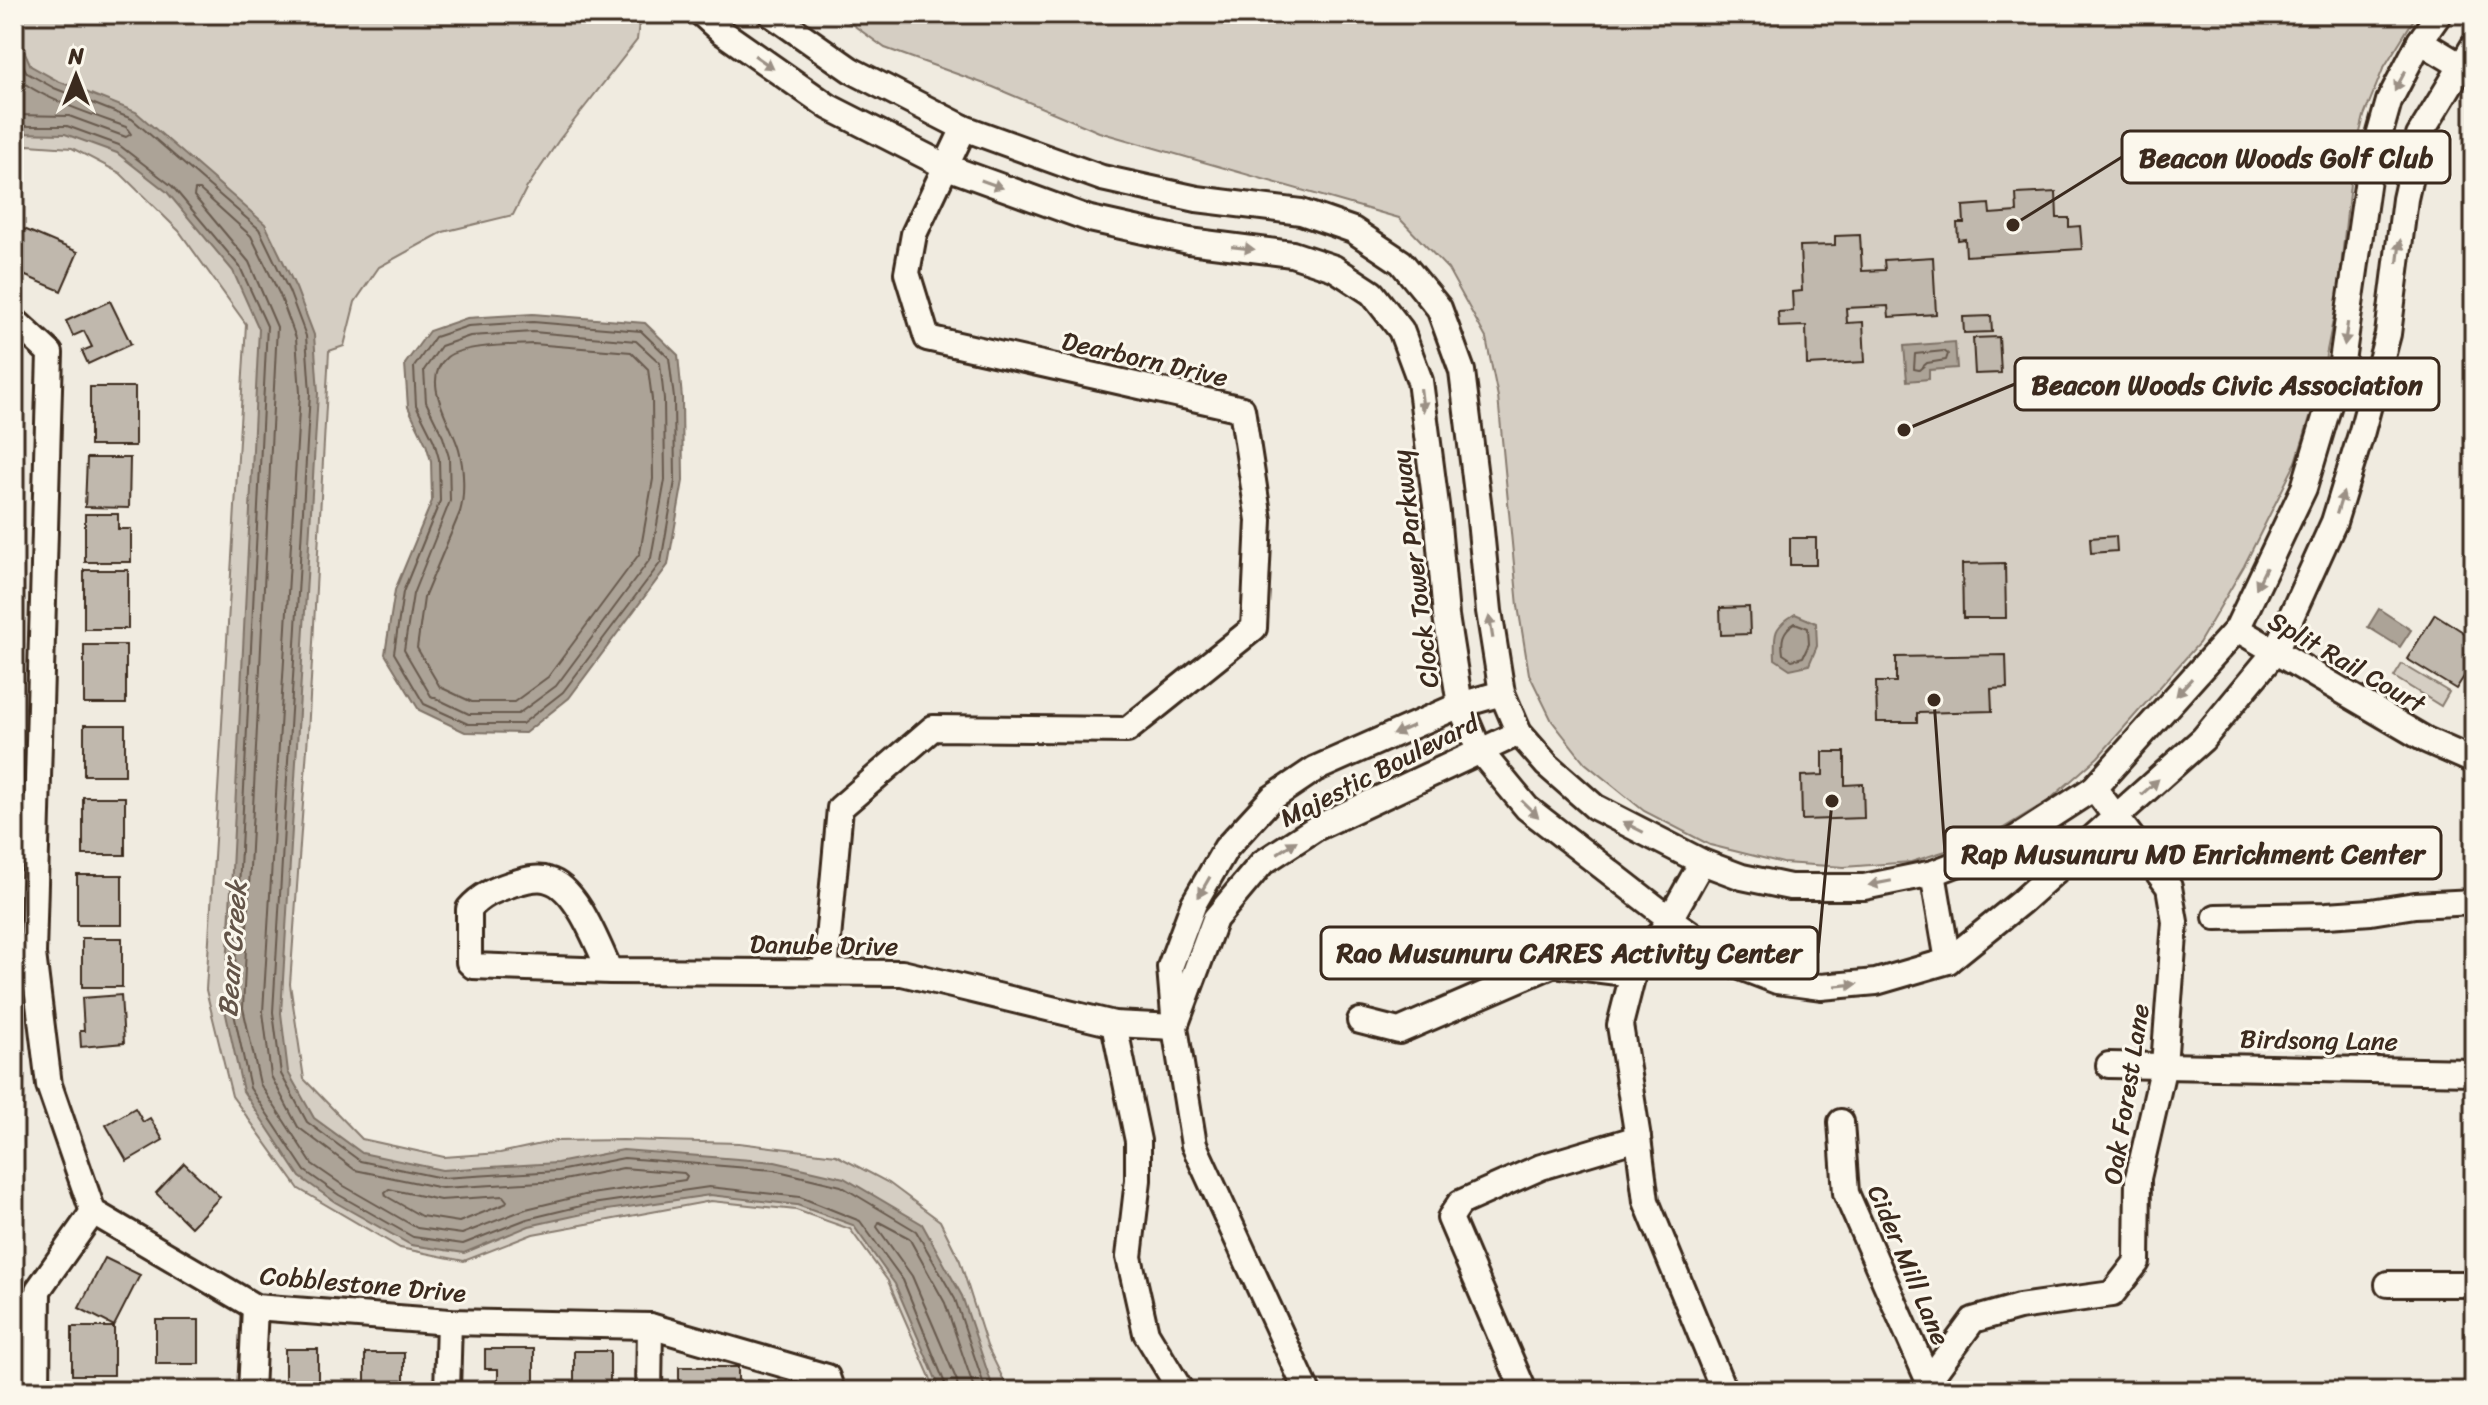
<svg xmlns="http://www.w3.org/2000/svg" width="2488" height="1405" font-family="Sriracha,sans-serif">
<rect width="100%" height="100%" fill="#f0ebe0"/>
<filter id="ink" filterUnits="userSpaceOnUse"><feTurbulence type="fractalNoise" baseFrequency=".0125" numOctaves="2"/><feDisplacementMap in="SourceGraphic" scale="16" xChannelSelector="R" yChannelSelector="G"/><feConvolveMatrix kernelMatrix="1 2 1 2 8 2 1 2 1" color-interpolation-filters="sRGB"/></filter>
<g filter="url(#ink)">
<g fill="#d5cec3" stroke="#887c70" stroke-width="2">
<polygon points="14,14 640,14 637,40 559,140 526,189 513,215 443,232 379,267 355,302 344,346 329,351 308,734 290,984 304,1079 362,1139 444,1157 500,1153 555,1141 623,1140 739,1143 836,1155 889,1183 940,1221 960,1261 987,1346 1009,1391 936,1391 888,1281 850,1229 796,1210 711,1201 533,1234 464,1261 400,1248 299,1189 232,1096 206,990 246,324 179,231 120,173 72,148 28,145 14,148"/>
<polygon points="838,14 2417,14 2383,69 2364,116 2352,165 2338,296 2320,385 2296,462 2244,566 2199,643 2098,757 2048,801 1987,838 1911,862 1844,867 1783,863 1710,845 1644,811 1585,763 1552,721 1529,674 1518,606 1498,397 1486,338 1448,269 1399,218 1099,132 993,87 885,48"/>
<polygon points="2402,664 2449,692 2441,706 2394,677"/>
</g>
<g fill="#aca397" stroke="#7f7367" stroke-width="2">
<polygon points="14,14 20,14 22,46 31,66 58,81 136,112 265,224 296,288 314,335 318,393 281,1013 288,1072 314,1118 362,1153 442,1170 557,1163 623,1150 775,1162 844,1178 922,1224 962,1296 994,1391 941,1391 895,1284 853,1225 797,1205 710,1195 587,1213 529,1226 464,1253 411,1245 335,1202 300,1177 243,1091 225,1010 259,329 233,271 167,192 117,153 65,134 14,133"/>
<polygon points="533,314 645,323 678,355 682,398 683,481 668,565 569,698 525,733 465,732 419,710 385,654 395,590 432,501 431,461 426,444 408,407 405,364 429,331 467,318"/>
<polygon points="1955,342 1957,368 1929,370 1929,379 1907,381 1904,346"/>
<polygon points="2379,609 2411,630 2400,647 2368,627"/>
<path d="M1795,614L1816,623L1817,646L1809,665L1790,669L1775,659C1774,634 1773,627 1795,614Z"/>
</g>
<g fill="none" stroke-linecap="round" stroke-linejoin="round">
<g stroke="#685a4e" stroke-width="2">
<polyline points="14,48 27,73 54,88 132,119 259,229 289,291 306,336 310,393 273,1012 281,1074 307,1122 360,1161 442,1178 558,1171 624,1158 774,1170 841,1186 916,1231 955,1299 986,1391"/>
<path d="M14,73C28,95 100,117 126,127L131,134L126,137L69,116L14,115"/>
<polyline points="14,126 67,126 119,145 172,186 240,267 267,326 233,1009 250,1088 305,1171 339,1195 413,1237 463,1244 527,1219 585,1205 709,1187 800,1197 860,1221 903,1280 948,1391"/>
<polygon points="195,190 200,190 251,236 280,295 296,338 300,393 263,1012 271,1076 298,1127 355,1170 442,1188 559,1181 623,1168 684,1173 687,1176 685,1180 584,1195 526,1209 462,1234 417,1228 344,1186 312,1164 260,1084 243,1008 277,327 249,262 194,196"/>
<polygon points="533,322 641,331 669,358 674,398 675,481 661,562 563,692 522,724 468,724 424,704 394,653 403,592 440,501 439,459 434,441 416,405 414,367 435,337 468,326"/>
<polygon points="533,332 636,341 660,363 664,399 665,480 651,558 556,686 518,714 469,714 431,696 404,650 413,594 450,501 449,457 443,437 426,402 424,370 441,346 470,336"/>
<path d="M533,344L631,352L648,369L652,399L653,479L640,553L548,677L514,702H472L440,687L417,648L424,598L460,512C465,495 464,468 459,450C452,423 419,381 447,357C462,345 513,345 533,344Z"/>
<polygon points="1944,351 1948,354 1946,360 1927,363 1919,370 1914,369 1915,354"/>
<path d="M1795,623L1808,628L1809,644L1803,657L1792,660L1783,654C1781,640 1782,631 1795,623Z"/>
<polygon points="389,1189 440,1200 503,1196 507,1201 505,1204 459,1222 421,1216 386,1196 385,1192"/>
<polyline points="958,1391 957,1381 912,1276 877,1227 879,1222 909,1238 945,1303 975,1391"/>
</g>
</g>
<g fill="#c0b8ad" stroke="#3b2a1e" stroke-width="2">
<polygon points="2056,192 2057,218 2069,218 2069,227 2080,226 2082,249 1966,256 1965,239 1958,240 1957,223 1964,223 1963,206 1989,204 1990,214 2017,212 2016,194"/>
<polygon points="24,229 78,252 61,291 14,271 14,252"/>
<polygon points="1860,235 1862,271 1885,270 1884,260 1933,257 1936,314 1889,317 1888,306 1846,308 1847,323 1863,322 1865,362 1807,365 1806,326 1779,327 1778,312 1793,311 1792,292 1802,291 1800,246 1835,245 1835,236"/>
<polygon points="110,301 131,344 88,364 82,351 92,347 84,331 73,336 66,321"/>
<polygon points="1991,316 1992,332 1964,333 1963,317"/>
<polygon points="1999,337 2001,373 1975,374 1973,338"/>
<rect x="90" y="387" width="45" height="59"/>
<polygon points="87,458 130,458 129,508 85,507"/>
<polygon points="85,514 118,514 118,529 131,529 131,562 85,562"/>
<polygon points="2116,536 2117,551 2091,553 2090,538"/>
<rect x="1790" y="538" width="26" height="27"/>
<polygon points="2005,563 2006,618 1963,618 1962,564"/>
<rect x="84" y="570" width="44" height="59"/>
<polygon points="1749,607 1750,634 1721,635 1720,608"/>
<polygon points="2435,614 2474,639 2474,661 2456,689 2407,659"/>
<rect x="84" y="645" width="42" height="59"/>
<polygon points="2006,655 2007,688 1991,689 1992,711 1917,713 1917,722 1877,722 1876,682 1896,682 1896,657"/>
<rect x="84" y="725" width="41" height="50"/>
<polygon points="1823,752 1845,752 1845,785 1863,784 1864,818 1802,820 1801,776 1823,775"/>
<rect x="83" y="797" width="42" height="58"/>
<rect x="77" y="875" width="45" height="50"/>
<rect x="82" y="938" width="40" height="49"/>
<polygon points="121,995 124,1043 81,1047 80,1031 84,1031 82,998"/>
<polygon points="135,1108 143,1122 150,1118 163,1140 127,1161 106,1125"/>
<polygon points="184,1163 220,1197 191,1227 156,1193"/>
<rect x="14" y="1169" width="7" height="60"/>
<polygon points="105,1258 140,1275 114,1326 79,1308"/>
<rect x="156" y="1320" width="43" height="44"/>
<rect x="72" y="1327" width="42" height="48"/>
<rect x="285" y="1349" width="33" height="42"/>
<polygon points="485,1349 534,1349 534,1391 484,1391 484,1381 498,1381 498,1369 485,1369"/>
<polygon points="574,1351 610,1351 610,1391 582,1391 582,1387 574,1387"/>
<rect x="365" y="1353" width="39" height="38"/>
<rect x="679" y="1367" width="59" height="24"/>
<polygon points="758,1380 799,1385 798,1391 757,1391"/>
<rect x="71" y="1383" width="44" height="8"/>
</g>
<g fill="none" stroke-linecap="round" stroke-linejoin="round">
<defs>
<g id="minor">
<polyline points="702,14 722,32 829,107 947,167 1090,219 1189,241 1292,254 1334,268 1372,293 1401,330 1420,381 1437,513 1446,616 1460,705 1479,750 1527,808 1670,919 1735,965 1777,981 1821,987 1876,982 1948,961 2021,902 2203,739 2275,652 2334,522 2362,431 2388,334 2405,199 2419,136 2474,45"/>
<polyline points="771,14 851,70 964,128 1102,178 1197,199 1301,212 1353,230 1401,262 1439,308 1462,371 1479,510 1489,611 1502,693 1519,733 1547,765 1595,807 1702,862 1742,877 1790,887 1864,887 1933,873 2006,845 2094,788 2237,629 2304,488 2342,361 2369,172 2389,101 2420,41 2439,14"/>
<polyline points="2420,41 2473,73"/>
<polyline points="14,320 50,353 33,954 49,1085 93,1212 255,1307 449,1322 650,1326 827,1377 832,1391"/>
<polyline points="2237,629 2426,740 2474,761"/>
<polyline points="1702,862 1670,919 1633,974 1620,1025 1638,1138 1646,1201 1724,1391"/>
<polyline points="1933,873 1948,961"/>
<polyline points="2216,917 2327,915 2371,912 2415,905 2474,902"/>
<path d="M610,971C598,946 577,887 548,880C537,876 522,881 512,884C494,890 481,895 469,909V962L473,966L610,971L902,973L1114,1024L1175,1027"/>
<polyline points="825,972 840,808 933,728 1127,730 1254,628 1259,520 1242,409 927,338 907,273 914,234 964,128"/>
<polyline points="1177,1021 1215,919 1262,863 1316,828 1519,733"/>
<polyline points="1360,1021 1399,1031 1554,964 1633,974"/>
<polyline points="1114,1024 1138,1141 1138,1180 1129,1257 1146,1333 1181,1391"/>
<polyline points="2109,1065 2474,1072"/>
<polyline points="1841,1122 1846,1193 1933,1391"/>
<polyline points="2388,1284 2474,1284"/>
<polyline points="1929,1380 1973,1320 2019,1307 2112,1294 2137,1262 2138,1178 2164,1065 2175,922 2169,887 2094,788"/>
<polyline points="37,1391 38,1290 93,1212"/>
<polyline points="251,1391 255,1307"/>
<polyline points="447,1391 449,1322"/>
<polyline points="649,1391 650,1326"/>
<polyline points="1307,1391 1194,1145 1175,1027 1170,967 1194,903 1226,848 1272,798 1315,769 1460,705 1502,693"/>
<polyline points="1524,1391 1450,1218 1460,1203 1541,1167 1638,1138"/>
</g>
</defs>
<use href="#minor" stroke="#3b2a1e" stroke-width="30"/>
<use href="#minor" stroke="#fbf7ec" stroke-width="24"/>
</g>
<defs><path id="oneway-solid" d="M-6-.8H1V-3.2L6.5 0L1 3.2V.8H-6Z" transform="scale(2)"/></defs>
<g fill="#9b9085">
<use href="#oneway-solid" transform="translate(764 62) rotate(35)"/>
<use href="#oneway-solid" transform="translate(2400 81) rotate(118)"/>
<use href="#oneway-solid" transform="translate(992 184) rotate(20)"/>
<use href="#oneway-solid" transform="translate(1243 248) rotate(7)"/>
<use href="#oneway-solid" transform="translate(2399 251) rotate(-83)"/>
<use href="#oneway-solid" transform="translate(2346 334) rotate(98)"/>
<use href="#oneway-solid" transform="translate(1422 400) rotate(83)"/>
<use href="#oneway-solid" transform="translate(2340 503) rotate(-73)"/>
<use href="#oneway-solid" transform="translate(2261 578) rotate(116)"/>
<use href="#oneway-solid" transform="translate(1491 627) rotate(-99)"/>
<use href="#oneway-solid" transform="translate(2184 687) rotate(132)"/>
<use href="#oneway-solid" transform="translate(1403 730) rotate(156)"/>
<use href="#oneway-solid" transform="translate(2150 787) rotate(-42)"/>
<use href="#oneway-solid" transform="translate(1530 809) rotate(44)"/>
<use href="#oneway-solid" transform="translate(1633 827) rotate(-153)"/>
<use href="#oneway-solid" transform="translate(1287 847) rotate(-33)"/>
<use href="#oneway-solid" transform="translate(1880 883) rotate(169)"/>
<use href="#oneway-solid" transform="translate(1204 887) rotate(120)"/>
<use href="#oneway-solid" transform="translate(1846 985) rotate(-5)"/>
</g>
</g>
<g text-anchor="middle" dominant-baseline="central" stroke-width="6" stroke-linejoin="round" paint-order="stroke">
<g font-size="26" fill="#3b2a1e" stroke="#fbf7ec">
<text transform="translate(1145 359) rotate(13)">Dearborn Drive</text>
<text transform="translate(1415 569) rotate(-97)">Clock Tower Parkway</text>
<text transform="translate(2347 662) rotate(30)">Split Rail Court</text>
<text transform="translate(1379 770) rotate(-27)">Majestic Boulevard</text>
<text transform="translate(824 945) rotate(1)">Danube Drive</text>
<text transform="translate(2319 1040) rotate(1)">Birdsong Lane</text>
<text transform="translate(2126 1094) rotate(-81)">Oak Forest Lane</text>
<text transform="translate(1909 1265) rotate(67)">Cider Mill Lane</text>
<text transform="translate(363 1284) rotate(5)">Cobblestone Drive</text>
</g>
<g font-size="28" font-style="italic" fill="#635448" stroke="#fbf7ec">
<text transform="translate(232 949) rotate(-86)">Bear Creek</text>
</g>
</g>
<path fill="none" stroke="#3b2a1e" stroke-width="3" d="M2013 225L2122 157M1904 430L2015 384M1934 700L1945 853M1832 801L1818 953"/>
<g fill="#3b2a1e" stroke="#fbf7ec" stroke-width="3">
<circle cx="2013" cy="225" r="8"/>
<circle cx="1904" cy="430" r="8"/>
<circle cx="1934" cy="700" r="8"/>
<circle cx="1832" cy="801" r="8"/>
</g>
<g fill="#fbf7ec" stroke="#3b2a1e" stroke-width="3">
<rect x="2122" y="131" width="328" height="52" rx="8"/>
<rect x="2015" y="358" width="424" height="52" rx="8"/>
<rect x="1945" y="827" width="496" height="52" rx="8"/>
<rect x="1321" y="927" width="497" height="52" rx="8"/>
</g>
<g font-size="28" text-anchor="middle" font-weight="bold" fill="#3b2a1e">
<text x="2286" y="167">Beacon Woods Golf Club</text>
<text x="2227" y="394">Beacon Woods Civic Association</text>
<text x="2193" y="863">Rap Musunuru MD Enrichment Center</text>
<text x="1569" y="962">Rao Musunuru CARES Activity Center</text>
</g>
<rect width="2488" height="1405" fill="none" stroke="#fbf7ec" stroke-width="48"/>
<rect x="24" y="24" width="2440" height="1357" fill="none" stroke="#3b2a1e" stroke-width="3" filter="url(#ink)"/>
<g transform="translate(76 76)" stroke="#fbf7ec" stroke-width="6" paint-order="stroke">
<path d="M0-6L14 30L0 20L-14 30Z" fill="#3b2a1e"/>
<text y="-12" font-size="22" font-weight="bold" text-anchor="middle" fill="#3b2a1e">N</text>
</g>
</svg>
